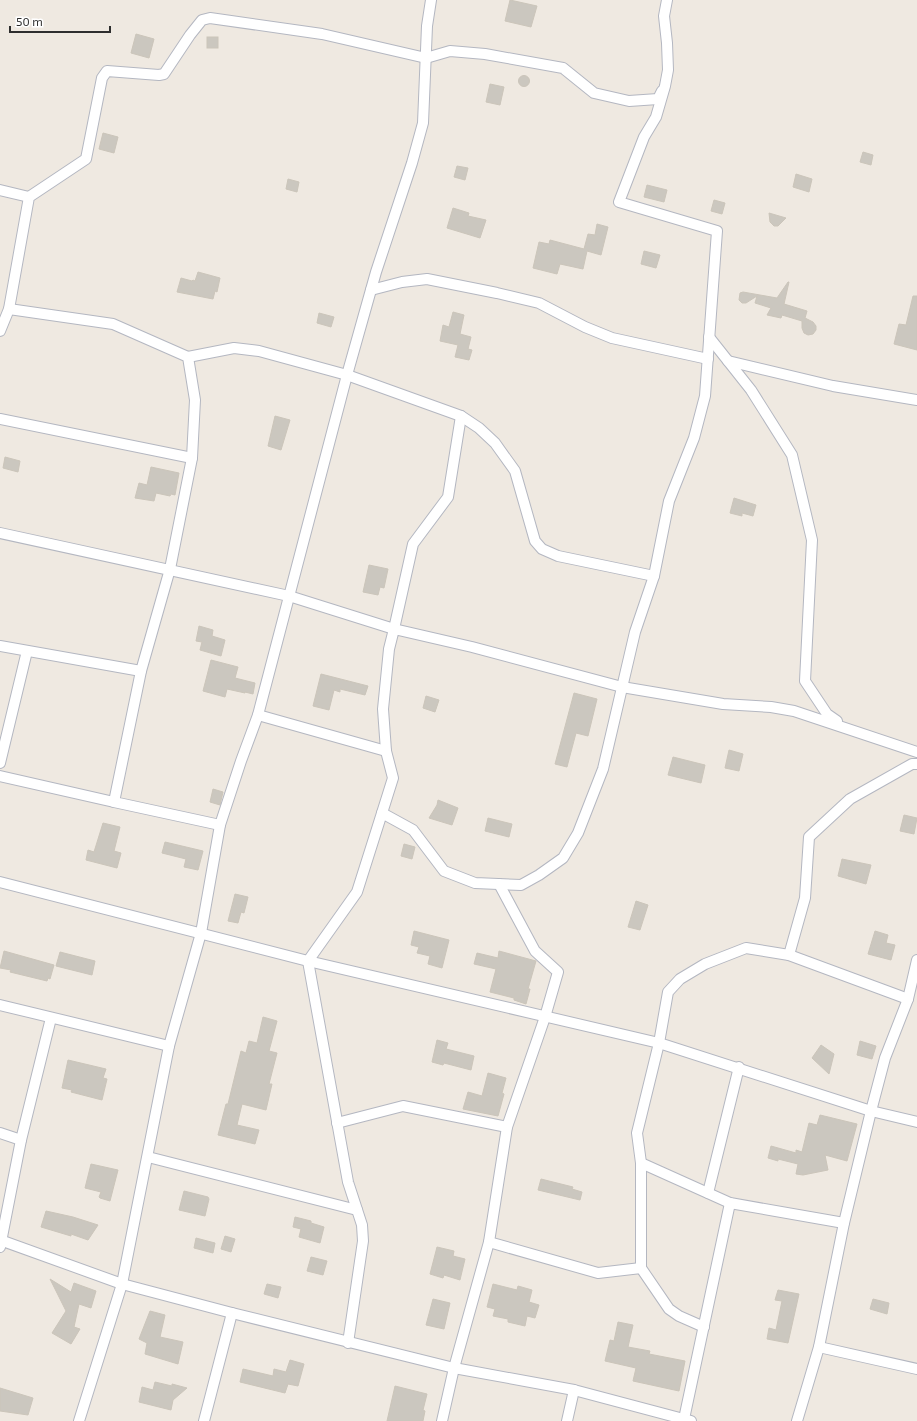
<svg xmlns="http://www.w3.org/2000/svg" width="917" height="1421" font-family="'Exo 2',sans-serif">
<rect width="100%" height="100%" fill="#efe9e1"/>
<g fill="#cbc7bf" stroke="#cbc5ba">
<polygon points="510,0 537,6 531,27 505,21"/>
<polygon points="136,34 154,39 149,58 131,53"/>
<rect x="207" y="37" width="11" height="11"/>
<circle cx="524" cy="81" r="5.5"/>
<polygon points="490,84 504,87 500,105 486,102"/>
<polygon points="103,133 118,137 114,153 99,149"/>
<polygon points="863,152 873,155 871,165 860,162"/>
<polygon points="457,166 468,168 465,180 454,177"/>
<polygon points="796,174 812,179 809,192 793,187"/>
<polygon points="288,179 299,182 297,192 286,189"/>
<polygon points="647,185 667,190 664,202 644,197"/>
<polygon points="714,200 725,203 722,214 711,211"/>
<polygon points="453,208 469,213 468,216 486,220 480,238 447,228"/>
<polygon points="769,213 786,218 778,226 774,226 770,222"/>
<polygon points="597,224 608,227 601,255 587,251 583,269 560,264 557,274 533,268 539,242 549,244 550,240 584,249 588,234 595,235"/>
<polygon points="644,251 660,255 656,268 641,264"/>
<polygon points="198,272 220,278 217,292 215,291 213,299 177,292 181,278 192,281 193,280 195,281"/>
<polygon points="788,282 789,282 784,304 807,311 805,318 813,322 816,326 816,330 813,334 808,335 804,333 802,328 802,321 782,315 781,318 767,315 771,308 755,303 757,296 746,303 742,303 739,300 740,293 743,292 777,298"/>
<polygon points="913,296 917,296 917,350 894,344 899,324 906,325"/>
<polygon points="453,312 464,315 460,334 471,337 468,349 472,350 469,360 455,357 458,345 440,341 443,325 449,327"/>
<polygon points="319,313 334,317 331,327 317,323"/>
<polygon points="275,416 290,420 281,450 268,446"/>
<polygon points="5,457 20,461 18,472 3,468"/>
<polygon points="151,467 179,473 175,495 171,494 170,496 156,493 154,501 135,498 139,483 147,485"/>
<polygon points="734,498 756,505 753,516 742,513 742,516 730,513"/>
<polygon points="369,565 388,569 384,588 380,587 378,595 363,592"/>
<polygon points="199,626 213,630 212,636 225,640 221,656 200,650 202,642 196,641"/>
<polygon points="211,660 238,667 235,678 255,683 253,694 245,692 245,693 227,689 225,697 203,691"/>
<polygon points="321,674 368,686 365,695 340,689 340,692 334,690 329,710 313,706"/>
<polygon points="574,693 597,699 588,736 576,733 567,767 555,764"/>
<polygon points="426,696 439,700 435,712 423,708"/>
<polygon points="729,750 743,754 739,771 725,768"/>
<polygon points="673,757 705,765 701,783 668,775"/>
<polygon points="213,789 223,792 220,805 210,802"/>
<polygon points="438,800 458,808 452,825 429,818 437,805"/>
<polygon points="904,815 917,818 914,834 900,831"/>
<polygon points="488,818 512,824 509,837 485,831"/>
<polygon points="103,823 120,827 114,851 121,853 117,868 86,860 88,850 94,852"/>
<polygon points="165,842 203,851 198,870 184,867 186,859 162,853"/>
<polygon points="404,844 415,847 412,859 401,856"/>
<polygon points="842,859 871,865 866,884 838,876"/>
<polygon points="235,894 248,897 244,913 241,912 238,923 228,921"/>
<polygon points="636,901 648,905 640,930 628,927"/>
<polygon points="414,931 449,940 442,968 428,964 430,956 417,953 419,947 411,945"/>
<polygon points="875,931 888,935 886,943 895,945 891,960 868,954"/>
<polygon points="4,951 54,965 50,979 48,978 47,981 10,972 11,970 0,968"/>
<polygon points="499,951 536,961 528,989 530,989 526,1004 514,1000 514,998 490,992 496,969 474,964 477,953 498,958"/>
<polygon points="60,952 95,961 92,975 56,966"/>
<polygon points="263,1017 277,1021 269,1051 277,1053 269,1084 272,1084 266,1110 242,1104 237,1125 259,1130 255,1144 218,1135 226,1104 228,1104 241,1051 246,1053 249,1041 257,1043"/>
<polygon points="437,1040 448,1043 446,1049 474,1056 471,1070 444,1063 443,1065 432,1062"/>
<polygon points="860,1041 876,1046 872,1059 857,1055"/>
<polygon points="821,1045 834,1054 829,1074 812,1058"/>
<polygon points="68,1060 106,1069 103,1078 107,1079 102,1100 71,1092 72,1090 62,1088"/>
<polygon points="488,1073 506,1078 502,1093 504,1094 498,1116 463,1109 468,1092 482,1096"/>
<polygon points="820,1115 857,1124 847,1161 825,1155 828,1170 803,1175 796,1174 798,1164 778,1159 778,1161 768,1158 771,1146 796,1153 796,1150 802,1152 809,1123 817,1125"/>
<polygon points="91,1164 118,1170 110,1201 100,1198 99,1197 101,1192 85,1188"/>
<polygon points="541,1179 573,1187 572,1189 582,1192 580,1200 538,1190"/>
<polygon points="184,1191 208,1197 209,1199 205,1216 179,1210"/>
<polygon points="46,1211 73,1217 98,1225 88,1240 71,1234 71,1236 41,1227"/>
<polygon points="295,1217 311,1221 311,1223 324,1227 320,1243 299,1237 301,1229 293,1227"/>
<polygon points="225,1236 235,1239 231,1252 221,1249"/>
<polygon points="196,1238 215,1243 213,1253 194,1248"/>
<polygon points="437,1247 454,1251 453,1256 465,1259 460,1280 444,1275 443,1278 430,1274"/>
<polygon points="311,1257 327,1261 323,1275 307,1271"/>
<polygon points="50,1279 71,1292 74,1283 96,1291 91,1308 79,1304 74,1327 80,1329 71,1344 52,1333 66,1311"/>
<polygon points="267,1284 281,1287 278,1298 264,1294"/>
<polygon points="493,1284 517,1290 518,1286 532,1290 529,1302 539,1305 535,1318 527,1316 525,1326 508,1322 508,1319 493,1316 495,1309 487,1307"/>
<polygon points="778,1290 799,1294 788,1343 767,1339 769,1328 776,1330 782,1301 775,1300"/>
<polygon points="433,1299 450,1303 444,1329 426,1325"/>
<polygon points="873,1299 889,1303 887,1314 870,1309"/>
<polygon points="150,1311 165,1315 160,1337 183,1342 178,1364 145,1354 147,1343 139,1339"/>
<polygon points="618,1322 633,1325 628,1347 650,1351 649,1354 685,1361 679,1391 633,1381 636,1368 605,1361 610,1340 614,1341"/>
<polygon points="290,1360 304,1364 298,1386 288,1384 285,1393 240,1382 243,1369 273,1376 274,1369 286,1372"/>
<polygon points="155,1382 172,1386 172,1384 187,1388 173,1400 171,1410 139,1402 142,1387 153,1390"/>
<polygon points="395,1386 427,1394 423,1410 425,1411 423,1421 387,1421"/>
<polygon points="0,1388 33,1398 28,1415 0,1411"/>
</g>
<g fill="none" stroke-linecap="round" stroke-linejoin="round">
<defs>
<g id="minor">
<polyline points="0,190 29,197"/>
<polyline points="371,290 402,282 427,279 497,293 539,303 585,327 612,338 708,359"/>
<polyline points="9,309 113,324 188,357 195,400 192,458 170,569 141,671 114,802 220,825"/>
<polyline points="0,331 9,309 29,197 86,159 102,78 107,71 159,75 164,74 190,35 202,20 210,18 322,34 426,58 450,51 485,54 563,68 594,93 629,101 658,99 662,91"/>
<polyline points="709,337 751,390 792,455 812,540 805,681 827,714 837,721"/>
<polyline points="188,357 234,348 259,351 347,375 461,416 479,428 495,443 515,471 535,541 542,549 558,556 654,576"/>
<polyline points="728,361 833,386 917,400"/>
<polyline points="0,419 192,458"/>
<polyline points="0,533 289,596 394,629 413,544 448,497 461,416"/>
<polyline points="0,646 141,671"/>
<polyline points="258,715 386,751"/>
<polyline points="0,763 27,651"/>
<polyline points="0,776 114,802"/>
<polyline points="382,813 393,778 386,751 383,709 389,649 394,629 472,647 622,687 723,704 771,707 794,711 917,752"/>
<polyline points="0,882 308,961 659,1043 871,1111 917,1122"/>
<polyline points="789,955 805,898 809,837 850,799 912,764 917,764"/>
<polyline points="0,1005 169,1046"/>
<polyline points="337,1123 403,1106 507,1127"/>
<polyline points="0,1133 21,1140"/>
<polyline points="148,1157 357,1210"/>
<polyline points="641,1163 730,1203 844,1223"/>
<polyline points="708,1193 739,1067"/>
<polyline points="0,1240 122,1284 232,1313 454,1368 574,1390 691,1421"/>
<polyline points="489,1242 598,1273 641,1268"/>
<polyline points="0,1247 21,1140 51,1018"/>
<polyline points="704,1327 679,1316 669,1309 641,1268 641,1163 637,1133 659,1043 668,992 680,979 705,964 746,948 789,955 908,999"/>
<polyline points="348,1343 363,1241 362,1225 348,1182 308,961 357,892 382,813 413,830 444,871 475,883 521,885 539,875 563,858 578,833 603,769 635,632 654,576 669,501 694,438 705,396 717,231 619,202 644,137 656,117 665,86 668,70 667,43 664,16 667,0"/>
<polyline points="819,1347 917,1369"/>
<polyline points="684,1419 730,1203"/>
<polyline points="79,1421 122,1284 169,1046 201,933 220,825 241,761 258,715 347,375 376,272 412,163 423,123 427,26 431,0"/>
<polyline points="204,1421 232,1313"/>
<polyline points="442,1421 454,1368 489,1242 507,1127 545,1017 558,972 535,951 499,884"/>
<polyline points="567,1421 574,1390"/>
<polyline points="797,1421 819,1347 844,1223 871,1111 885,1058 908,999 917,960"/>
</g>
</defs>
<use href="#minor" stroke="#b4b7c1" stroke-width="12"/>
<use href="#minor" stroke="#fff" stroke-width="10"/>
</g>
<path d="M10 26v6h100v-6" fill="none" stroke="#2e2e2e" stroke-width="2"/>
<text x="16" y="26" font-size="12" fill="#2e2e2e" stroke="#ffffff" stroke-width="3" paint-order="stroke">50 m</text>
</svg>
